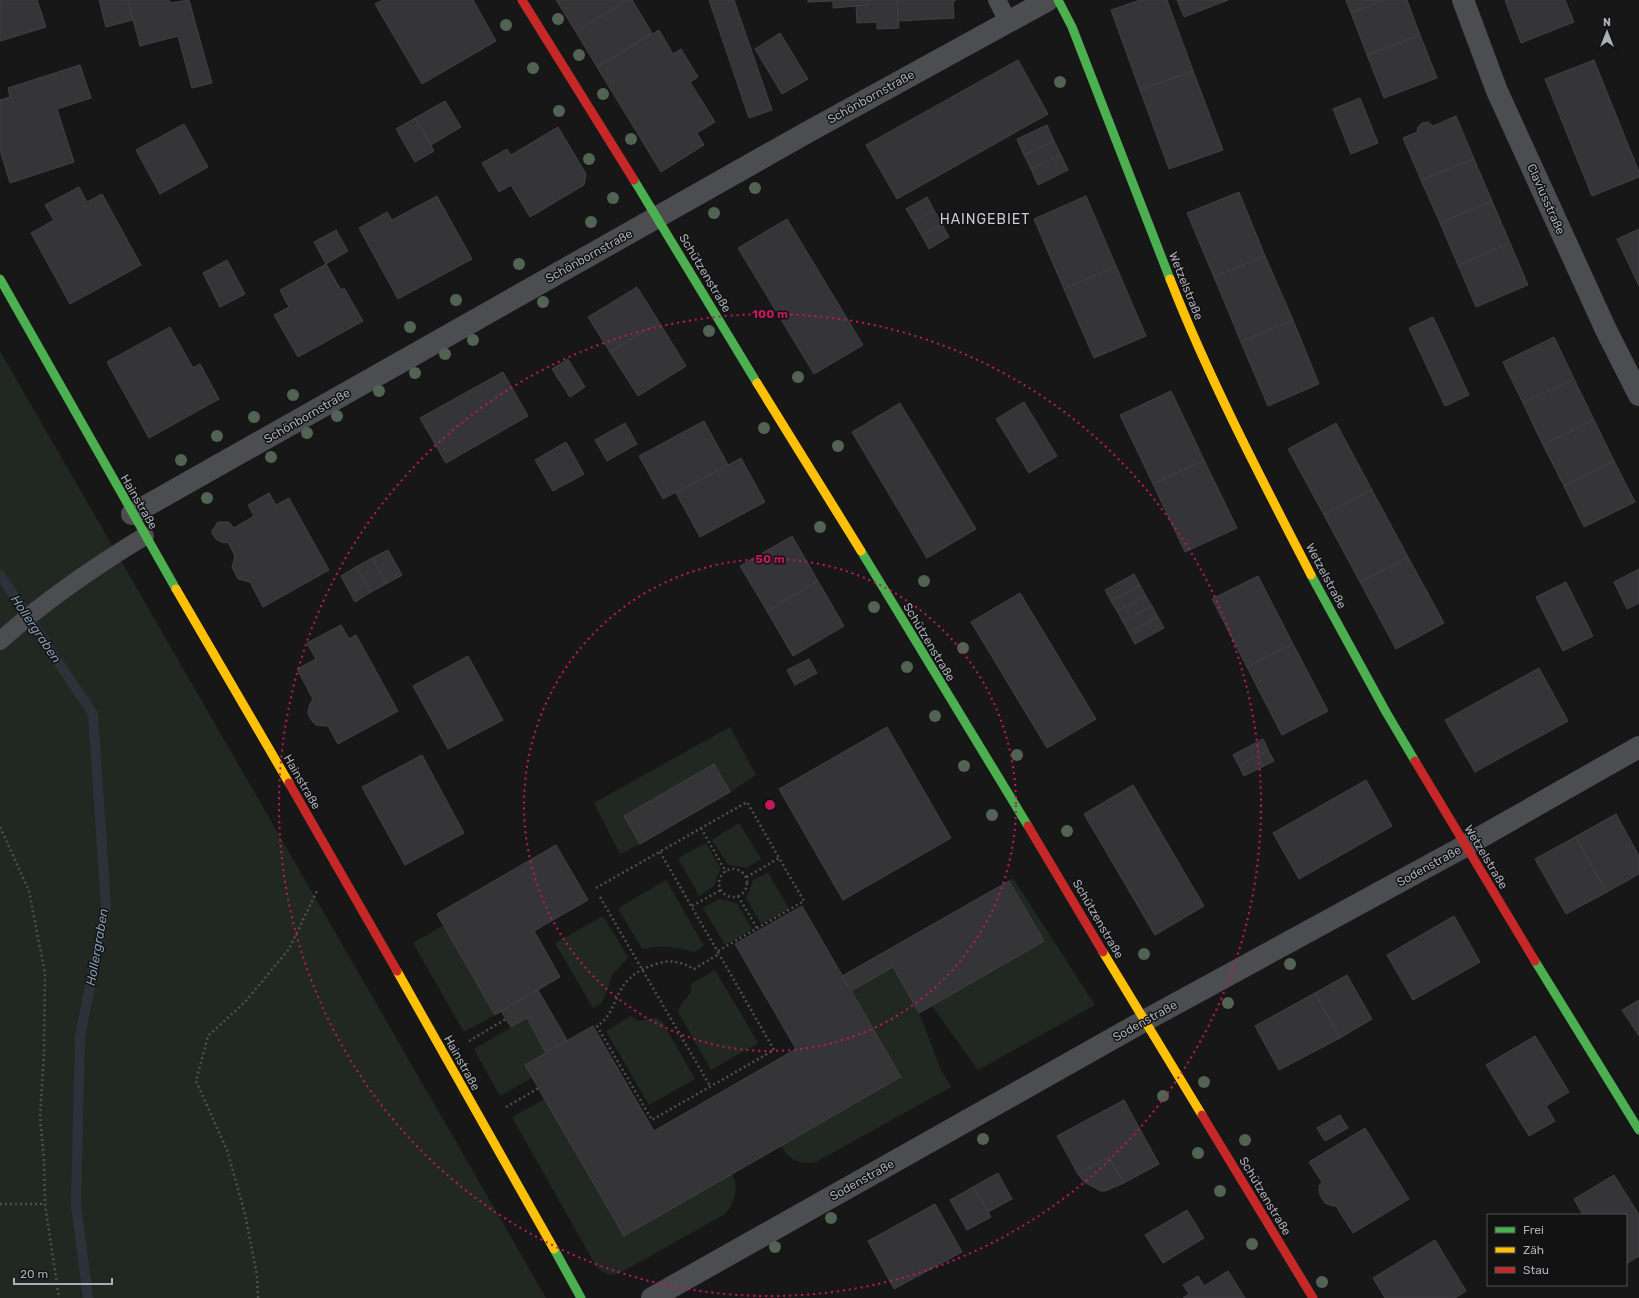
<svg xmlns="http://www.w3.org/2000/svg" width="1639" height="1298" font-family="Rubik,sans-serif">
<rect width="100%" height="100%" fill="#171718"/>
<g fill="#212822">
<polygon points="0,351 546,1298 0,1298"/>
<polygon points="730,727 756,775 730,792 714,765 624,816 640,844 620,854 594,803"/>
<polygon points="739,823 761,859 746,868 736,866 728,865 712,840"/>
<polygon points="706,843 721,869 717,876 714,886 699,896 678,858"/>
<polygon points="768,872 789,909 761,924 746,898 750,890 753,880"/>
<polygon points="1013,878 1095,1005 978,1070 932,1006 1044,941 1009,881"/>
<path d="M666,880L704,946L694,952C672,947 666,945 642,949L618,908Z"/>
<polygon points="719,899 737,903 752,929 725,945 703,908"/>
<polygon points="603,916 628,957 613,974 602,1003 593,1008 555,943"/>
<polygon points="444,925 495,1015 464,1032 413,943"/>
<path d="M893,967L919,1013L941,1070L951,1087L816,1162C800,1165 789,1160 781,1146L901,1078L851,991Z"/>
<path d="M715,970L758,1043L711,1070L678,1012C681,998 693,998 691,984Z"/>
<polygon points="631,1016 639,1021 655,1018 662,1021 695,1079 649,1105 606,1031"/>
<polygon points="527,1018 546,1053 533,1077 500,1096 474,1049"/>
<path d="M545,1099L732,1174C739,1188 735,1202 725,1214L618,1274C607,1276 601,1272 595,1264L512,1117Z"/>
</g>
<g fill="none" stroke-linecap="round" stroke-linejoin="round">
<polyline stroke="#2c3239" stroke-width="10" points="0,575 93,714 106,907 80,1036 76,1205 88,1298"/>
</g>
<g fill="#353537" stroke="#404144">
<polygon points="0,0 37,0 46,27 0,41"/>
<polygon points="99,0 128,0 133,20 106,27"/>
<polygon points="128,0 169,0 170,3 189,0 212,83 192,88 178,36 140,46"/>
<polygon points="383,0 473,0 496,41 422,84 375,4"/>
<polygon points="556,0 628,0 576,32"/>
<polygon points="628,0 632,0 652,33 597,67 576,32"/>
<polygon points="709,0 734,0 772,110 749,118"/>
<polygon points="808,0 868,0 868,5 833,8 833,1 808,2"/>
<polygon points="868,0 897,0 899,28 877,29 877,22 857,23 856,6 868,5"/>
<polygon points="897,0 956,0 953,2 954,18 898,21"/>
<polygon points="1140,0 1167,0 1193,71 1140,90 1111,10"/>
<polygon points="1177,0 1228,0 1184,17"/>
<polygon points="1346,0 1384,0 1351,13"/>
<polygon points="1384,0 1407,0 1420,35 1367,55 1351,13"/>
<polygon points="1505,0 1565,0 1574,22 1521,43"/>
<polygon points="659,30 673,54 681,49 698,77 690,82 715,122 697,133 704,145 661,172 597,67"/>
<polygon points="780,33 808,79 782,94 755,49"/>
<polygon points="1420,35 1437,78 1384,98 1367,55"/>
<polygon points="1018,60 1048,114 897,199 866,145"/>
<polygon points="1594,60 1639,172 1639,177 1592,196 1545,79"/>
<polygon points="80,65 91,98 57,109 74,162 10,183 0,150 0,100 10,97 8,88"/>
<polygon points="1193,71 1223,150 1169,169 1140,90"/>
<polygon points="1360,98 1378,143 1351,154 1333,109"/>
<polygon points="445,101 461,127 431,145 415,118"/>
<polygon points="1456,116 1474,159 1421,180 1403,138 1417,132 1418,127 1422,123 1428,122 1433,126"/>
<polygon points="415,118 434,151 415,162 396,129"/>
<polygon points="184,124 208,167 160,194 136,150"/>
<polygon points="1047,125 1054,141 1024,155 1017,139"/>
<polygon points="558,127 586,174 584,185 530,217 511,185 499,192 482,163 507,149 511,155"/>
<polygon points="1054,141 1061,155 1031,169 1024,155"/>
<polygon points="1061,155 1068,170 1038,185 1031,169"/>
<polygon points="1474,159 1492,201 1440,223 1421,180"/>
<polygon points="79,187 87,202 102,194 141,265 70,304 31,233 54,220 45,205"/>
<polygon points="1239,192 1265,256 1214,277 1187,213"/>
<polygon points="437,196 472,259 398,299 359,228 387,212 392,220"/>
<polygon points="1086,196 1116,266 1064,289 1034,219"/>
<polygon points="927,197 934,210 914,222 906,209"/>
<polygon points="1492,201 1510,243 1458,265 1440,223"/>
<polygon points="934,210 942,224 922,236 914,222"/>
<polygon points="787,219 863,345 814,374 738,248"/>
<polygon points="942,224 949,237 929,249 922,236"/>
<polygon points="1639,229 1639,286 1617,239"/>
<polygon points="336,230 348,251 326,264 314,242"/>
<polygon points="1510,243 1528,285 1476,307 1458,265"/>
<polygon points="1265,256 1293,320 1241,342 1214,277"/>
<polygon points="227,260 245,294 220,307 203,273"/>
<polygon points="326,264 341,290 344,288 363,321 298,357 274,315 289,307 280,290"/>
<polygon points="1116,266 1146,336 1094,358 1064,289"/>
<polygon points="637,287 659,322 610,352 588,317"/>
<polygon points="1433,317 1469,395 1445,406 1409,328"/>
<polygon points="1293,320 1319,384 1268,406 1241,342"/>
<polygon points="659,322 686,366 638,396 610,352"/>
<polygon points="170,327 193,368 200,364 219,399 149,438 107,362"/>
<polygon points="1554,337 1574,379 1523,403 1503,362"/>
<polygon points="568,359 585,387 570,397 552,369"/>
<polygon points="503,372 528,416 446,463 420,418"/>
<polygon points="1574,379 1594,420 1543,445 1523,403"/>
<polygon points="1171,391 1204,460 1153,484 1120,415"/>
<polygon points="1024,402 1057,456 1029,473 996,419"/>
<polygon points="900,403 976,529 927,558 852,432"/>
<polygon points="1594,420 1614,461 1564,486 1543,445"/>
<polygon points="704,421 728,465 663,499 639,456"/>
<polygon points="625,423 637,444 607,461 595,440"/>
<polygon points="1336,423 1372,490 1324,515 1288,449"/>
<polygon points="566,442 584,474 553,491 535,460"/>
<polygon points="741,458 765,502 700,537 676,493"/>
<polygon points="1204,460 1237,528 1185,552 1153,484"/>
<polygon points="1614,461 1635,502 1584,527 1564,486"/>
<polygon points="1372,490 1408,557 1360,582 1324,515"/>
<polygon points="269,493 276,505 289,498 329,570 263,607 250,582 238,579 232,567 235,556 228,542 224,543 217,540 212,534 212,531 218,522 229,522 234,528 254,516 248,505"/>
<polygon points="792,536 818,581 767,611 740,566"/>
<polygon points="388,550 402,575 386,584 372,558"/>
<polygon points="1408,557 1444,623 1396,649 1360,582"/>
<polygon points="372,558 386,584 371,592 356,567"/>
<polygon points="356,567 371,592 355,602 341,576"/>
<polygon points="1639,569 1639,603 1627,609 1614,582"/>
<polygon points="1134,574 1140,585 1111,601 1105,590"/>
<polygon points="1258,576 1293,644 1247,667 1212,599"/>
<polygon points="818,581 844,626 793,656 767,611"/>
<polygon points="1566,582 1593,636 1563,651 1536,597"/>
<polygon points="1140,585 1146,596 1117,611 1111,601"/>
<polygon points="1020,593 1096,719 1047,748 971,622"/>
<polygon points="1146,596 1152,606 1123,622 1117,611"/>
<polygon points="1152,606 1158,617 1129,633 1123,622"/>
<polygon points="1158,617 1164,628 1135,644 1129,633"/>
<polygon points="341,625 349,639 356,635 398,711 338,744 328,726 316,725 312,721 308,714 309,706 313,699 297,669 316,659 307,643"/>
<polygon points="1293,644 1328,711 1282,735 1247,667"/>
<polygon points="468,656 503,720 448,749 413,686"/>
<polygon points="809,659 817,673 795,685 787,670"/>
<polygon points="1539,668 1568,721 1475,772 1445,720"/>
<polygon points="887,727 951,838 843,900 779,789"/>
<polygon points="1263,739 1268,750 1239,766 1233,755"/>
<polygon points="1268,750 1274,761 1244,776 1239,766"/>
<polygon points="422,755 464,833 405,865 362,787"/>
<polygon points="714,764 730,792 640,844 624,816"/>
<polygon points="1366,780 1392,826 1299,879 1273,833"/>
<polygon points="1133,785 1204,906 1155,935 1084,814"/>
<polygon points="1616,814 1639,856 1639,874 1607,892 1575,837"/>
<polygon points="1575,837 1607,892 1566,914 1535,859"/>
<polygon points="556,845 588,900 534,931 560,977 495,1015 437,914"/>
<polygon points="1009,881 1044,941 919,1013 893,967 851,991 842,976"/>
<polygon points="802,906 901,1077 624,1236 525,1065 593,1026 654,1131 796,1049 735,944"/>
<polygon points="1454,916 1480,962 1413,1000 1387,955"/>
<polygon points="1347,975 1372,1019 1340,1038 1315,993"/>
<polygon points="538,990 567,1040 546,1053 527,1018 511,1027 501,1011"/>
<polygon points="1315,993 1340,1038 1279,1070 1255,1026"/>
<polygon points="1639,1000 1639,1036 1622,1010"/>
<polygon points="1535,1036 1569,1092 1546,1106 1555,1121 1529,1136 1486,1065"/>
<polygon points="1124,1100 1159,1164 1124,1183 1109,1157 1078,1174 1057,1136"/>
<polygon points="1340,1115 1348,1128 1325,1141 1317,1128"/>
<polygon points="1365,1128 1409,1199 1353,1233 1336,1206 1332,1206 1325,1203 1320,1195 1319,1186 1322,1182 1309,1162"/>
<polygon points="1109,1157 1124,1183 1105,1191 1101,1191 1084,1182 1078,1174"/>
<polygon points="998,1173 1012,1199 988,1212 973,1187"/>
<polygon points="1614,1175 1639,1215 1639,1256 1626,1264 1626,1215 1583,1215 1574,1199"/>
<polygon points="973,1187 991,1217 967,1230 950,1200"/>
<polygon points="935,1204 962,1252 894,1289 868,1241"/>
<polygon points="1187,1210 1204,1238 1163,1263 1145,1235"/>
<polygon points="1435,1240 1466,1291 1455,1298 1385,1298 1373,1278"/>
<polygon points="1228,1271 1245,1298 1183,1298 1189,1294 1183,1285 1198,1276 1204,1286"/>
</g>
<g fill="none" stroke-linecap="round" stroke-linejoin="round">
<g stroke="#4d4f51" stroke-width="2.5" stroke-dasharray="2 3" stroke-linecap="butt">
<polyline points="0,827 29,891 45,973 44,1054 40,1117 44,1160 45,1204 59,1298"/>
<polyline points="701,828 726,872"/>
<path d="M660,852L719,954L694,969C682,962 670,959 656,964C640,969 627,977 619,993C613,1005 610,1018 597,1026L652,1120L774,1050L719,954"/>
<circle cx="733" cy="883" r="14"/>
<polyline points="596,888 747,802 779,858"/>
<polyline points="738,896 757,928"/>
<polyline points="600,897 710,1086"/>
<polyline points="692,906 721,890"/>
<polyline points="718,951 804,901 779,858 745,878"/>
<polyline points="469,1041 506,1019"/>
<polyline points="506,1107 539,1088"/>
<polyline points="0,1204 45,1204"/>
<polyline points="258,1298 257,1275 245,1214 227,1150 196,1081 208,1036 245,1002 289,949 318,889"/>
</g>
<g stroke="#4c4d50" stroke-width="18">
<polyline points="997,0 1008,21"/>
<path d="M0,641C44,601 94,567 145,536"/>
</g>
<g stroke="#4c4d50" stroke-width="22">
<polyline points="1463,0 1497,91 1606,330 1639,395"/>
<polyline points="132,514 806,133 1048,0"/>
<polyline points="652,1298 1144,1021 1465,846 1639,747"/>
</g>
<g stroke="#4caf50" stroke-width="9">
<polyline points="1058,0 1072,27 1170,279"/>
<polyline points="634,180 757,383"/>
<polyline points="0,279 176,589"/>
<polyline points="861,551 1028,826"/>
<polyline points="1311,575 1386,712 1415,761"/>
<polyline points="1535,961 1639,1130"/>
<polyline points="554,1249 581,1298"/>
</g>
<g stroke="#ffc107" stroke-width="9">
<path d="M1170,279C1210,381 1261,478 1311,575"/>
<polyline points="757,383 861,551"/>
<polyline points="176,589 289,783"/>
<polyline points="1103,952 1202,1115"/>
<polyline points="397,971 554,1249"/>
</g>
<g stroke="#c62828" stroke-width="9">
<polyline points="522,0 634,180"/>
<polyline points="1415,761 1535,961"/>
<polyline points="289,783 397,971"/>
<polyline points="1028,826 1103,952"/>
<polyline points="1202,1115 1313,1298"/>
</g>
</g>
<g fill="#526353">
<circle cx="558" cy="19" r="6"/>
<circle cx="506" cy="25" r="6"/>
<circle cx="579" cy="55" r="6"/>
<circle cx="533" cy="68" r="6"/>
<circle cx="1060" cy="82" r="6"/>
<circle cx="603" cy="94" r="6"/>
<circle cx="559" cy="111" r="6"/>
<circle cx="631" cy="139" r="6"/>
<circle cx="589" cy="159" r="6"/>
<circle cx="755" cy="188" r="6"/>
<circle cx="613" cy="198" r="6"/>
<circle cx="714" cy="213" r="6"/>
<circle cx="591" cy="222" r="6"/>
<circle cx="519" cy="264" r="6"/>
<circle cx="456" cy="300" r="6"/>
<circle cx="543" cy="302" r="6"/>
<circle cx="410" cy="327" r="6"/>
<circle cx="709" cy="331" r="6"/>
<circle cx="473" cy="340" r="6"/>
<circle cx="445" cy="354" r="6"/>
<circle cx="415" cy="373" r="6"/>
<circle cx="798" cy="377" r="6"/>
<circle cx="379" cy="391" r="6"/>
<circle cx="293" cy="395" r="6"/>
<circle cx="337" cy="416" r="6"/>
<circle cx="254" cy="417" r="6"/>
<circle cx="764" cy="428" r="6"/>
<circle cx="307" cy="433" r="6"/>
<circle cx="217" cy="436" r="6"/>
<circle cx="838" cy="446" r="6"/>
<circle cx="271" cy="457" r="6"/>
<circle cx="181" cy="460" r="6"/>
<circle cx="207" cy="498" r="6"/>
<circle cx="820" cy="527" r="6"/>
<circle cx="924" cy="581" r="6"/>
<circle cx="874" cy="607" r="6"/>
<circle cx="963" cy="648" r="6"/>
<circle cx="907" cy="667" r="6"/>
<circle cx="935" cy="716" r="6"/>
<circle cx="1017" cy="755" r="6"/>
<circle cx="964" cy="766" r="6"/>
<circle cx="992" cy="815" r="6"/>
<circle cx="1067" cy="831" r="6"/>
<circle cx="1144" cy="954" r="6"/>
<circle cx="1290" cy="964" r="6"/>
<circle cx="1228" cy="1003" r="6"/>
<circle cx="1204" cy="1082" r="6"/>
<circle cx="1163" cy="1096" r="6"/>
<circle cx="983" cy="1139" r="6"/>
<circle cx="1245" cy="1140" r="6"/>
<circle cx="1198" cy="1153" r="6"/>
<circle cx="1220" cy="1191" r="6"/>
<circle cx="831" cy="1218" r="6"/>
<circle cx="1252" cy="1244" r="6"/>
<circle cx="775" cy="1247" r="6"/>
<circle cx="1322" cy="1282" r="6"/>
</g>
<g fill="none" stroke="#c2185b" stroke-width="2" stroke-dasharray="2 4">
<circle cx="770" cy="805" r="246"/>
<circle cx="770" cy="805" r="491"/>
</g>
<g text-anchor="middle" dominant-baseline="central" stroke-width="3" stroke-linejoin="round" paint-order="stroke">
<g font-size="12" fill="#aaaeb7" stroke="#121213">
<text transform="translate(871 97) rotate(-29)">Schönbornstraße</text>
<text transform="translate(1546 199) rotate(66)">Claviusstraße</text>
<text transform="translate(589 256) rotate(-29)">Schönbornstraße</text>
<text transform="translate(705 273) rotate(59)">Schützenstraße</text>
<text transform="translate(1186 286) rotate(68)">Wetzelstraße</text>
<text transform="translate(307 416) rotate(-30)">Schönbornstraße</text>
<text transform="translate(139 502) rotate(60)">Hainstraße</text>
<text transform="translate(1326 576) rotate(62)">Wetzelstraße</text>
<text transform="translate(929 642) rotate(59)">Schützenstraße</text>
<text transform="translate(302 782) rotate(60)">Hainstraße</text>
<text transform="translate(1486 857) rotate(59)">Wetzelstraße</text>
<text transform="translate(1429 866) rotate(-29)">Sodenstraße</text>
<text transform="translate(1098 919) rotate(60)">Schützenstraße</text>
<text transform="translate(1145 1021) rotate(-29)">Sodenstraße</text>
<text transform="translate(462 1063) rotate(61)">Hainstraße</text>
<text transform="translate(862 1180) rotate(-29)">Sodenstraße</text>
<text transform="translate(1265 1196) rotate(59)">Schützenstraße</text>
</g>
<g font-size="13" font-style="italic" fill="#839bb0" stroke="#121213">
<text transform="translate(36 629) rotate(56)">Hollergraben</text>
<text transform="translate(97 947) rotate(-80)">Hollergraben</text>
</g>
<g font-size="14" letter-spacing="1" fill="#cacdd4" stroke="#121213">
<text x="985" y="219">HAINGEBIET</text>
</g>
</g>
<circle cx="770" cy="805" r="6" fill="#c2185b" stroke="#121213" stroke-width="2"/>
<g font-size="12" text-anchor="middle" font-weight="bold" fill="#c2185b" stroke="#121213" stroke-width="3" stroke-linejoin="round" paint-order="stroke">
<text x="770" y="318">100 m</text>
<text x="770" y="563">50 m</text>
</g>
<rect x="1487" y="1214" width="140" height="72" fill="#121213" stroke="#4f5055"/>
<rect x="1495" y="1227" width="20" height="6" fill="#4caf50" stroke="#4f5055"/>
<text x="1523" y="1234" font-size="12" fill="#aaaeb7">Frei</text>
<rect x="1495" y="1247" width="20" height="6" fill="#ffc107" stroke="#4f5055"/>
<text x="1523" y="1254" font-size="12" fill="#aaaeb7">Zäh</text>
<rect x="1495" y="1267" width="20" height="6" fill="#c62828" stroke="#4f5055"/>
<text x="1523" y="1274" font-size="12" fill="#aaaeb7">Stau</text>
<g transform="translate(1607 32)" stroke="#121213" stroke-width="3" paint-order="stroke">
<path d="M0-3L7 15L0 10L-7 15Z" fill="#aaaeb7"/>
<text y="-6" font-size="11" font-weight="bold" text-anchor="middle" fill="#aaaeb7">N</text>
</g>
<path d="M14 1278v6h98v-6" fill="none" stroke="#aaaeb7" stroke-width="2"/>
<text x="20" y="1278" font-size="12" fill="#aaaeb7" stroke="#121213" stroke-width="3" paint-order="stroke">20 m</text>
</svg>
